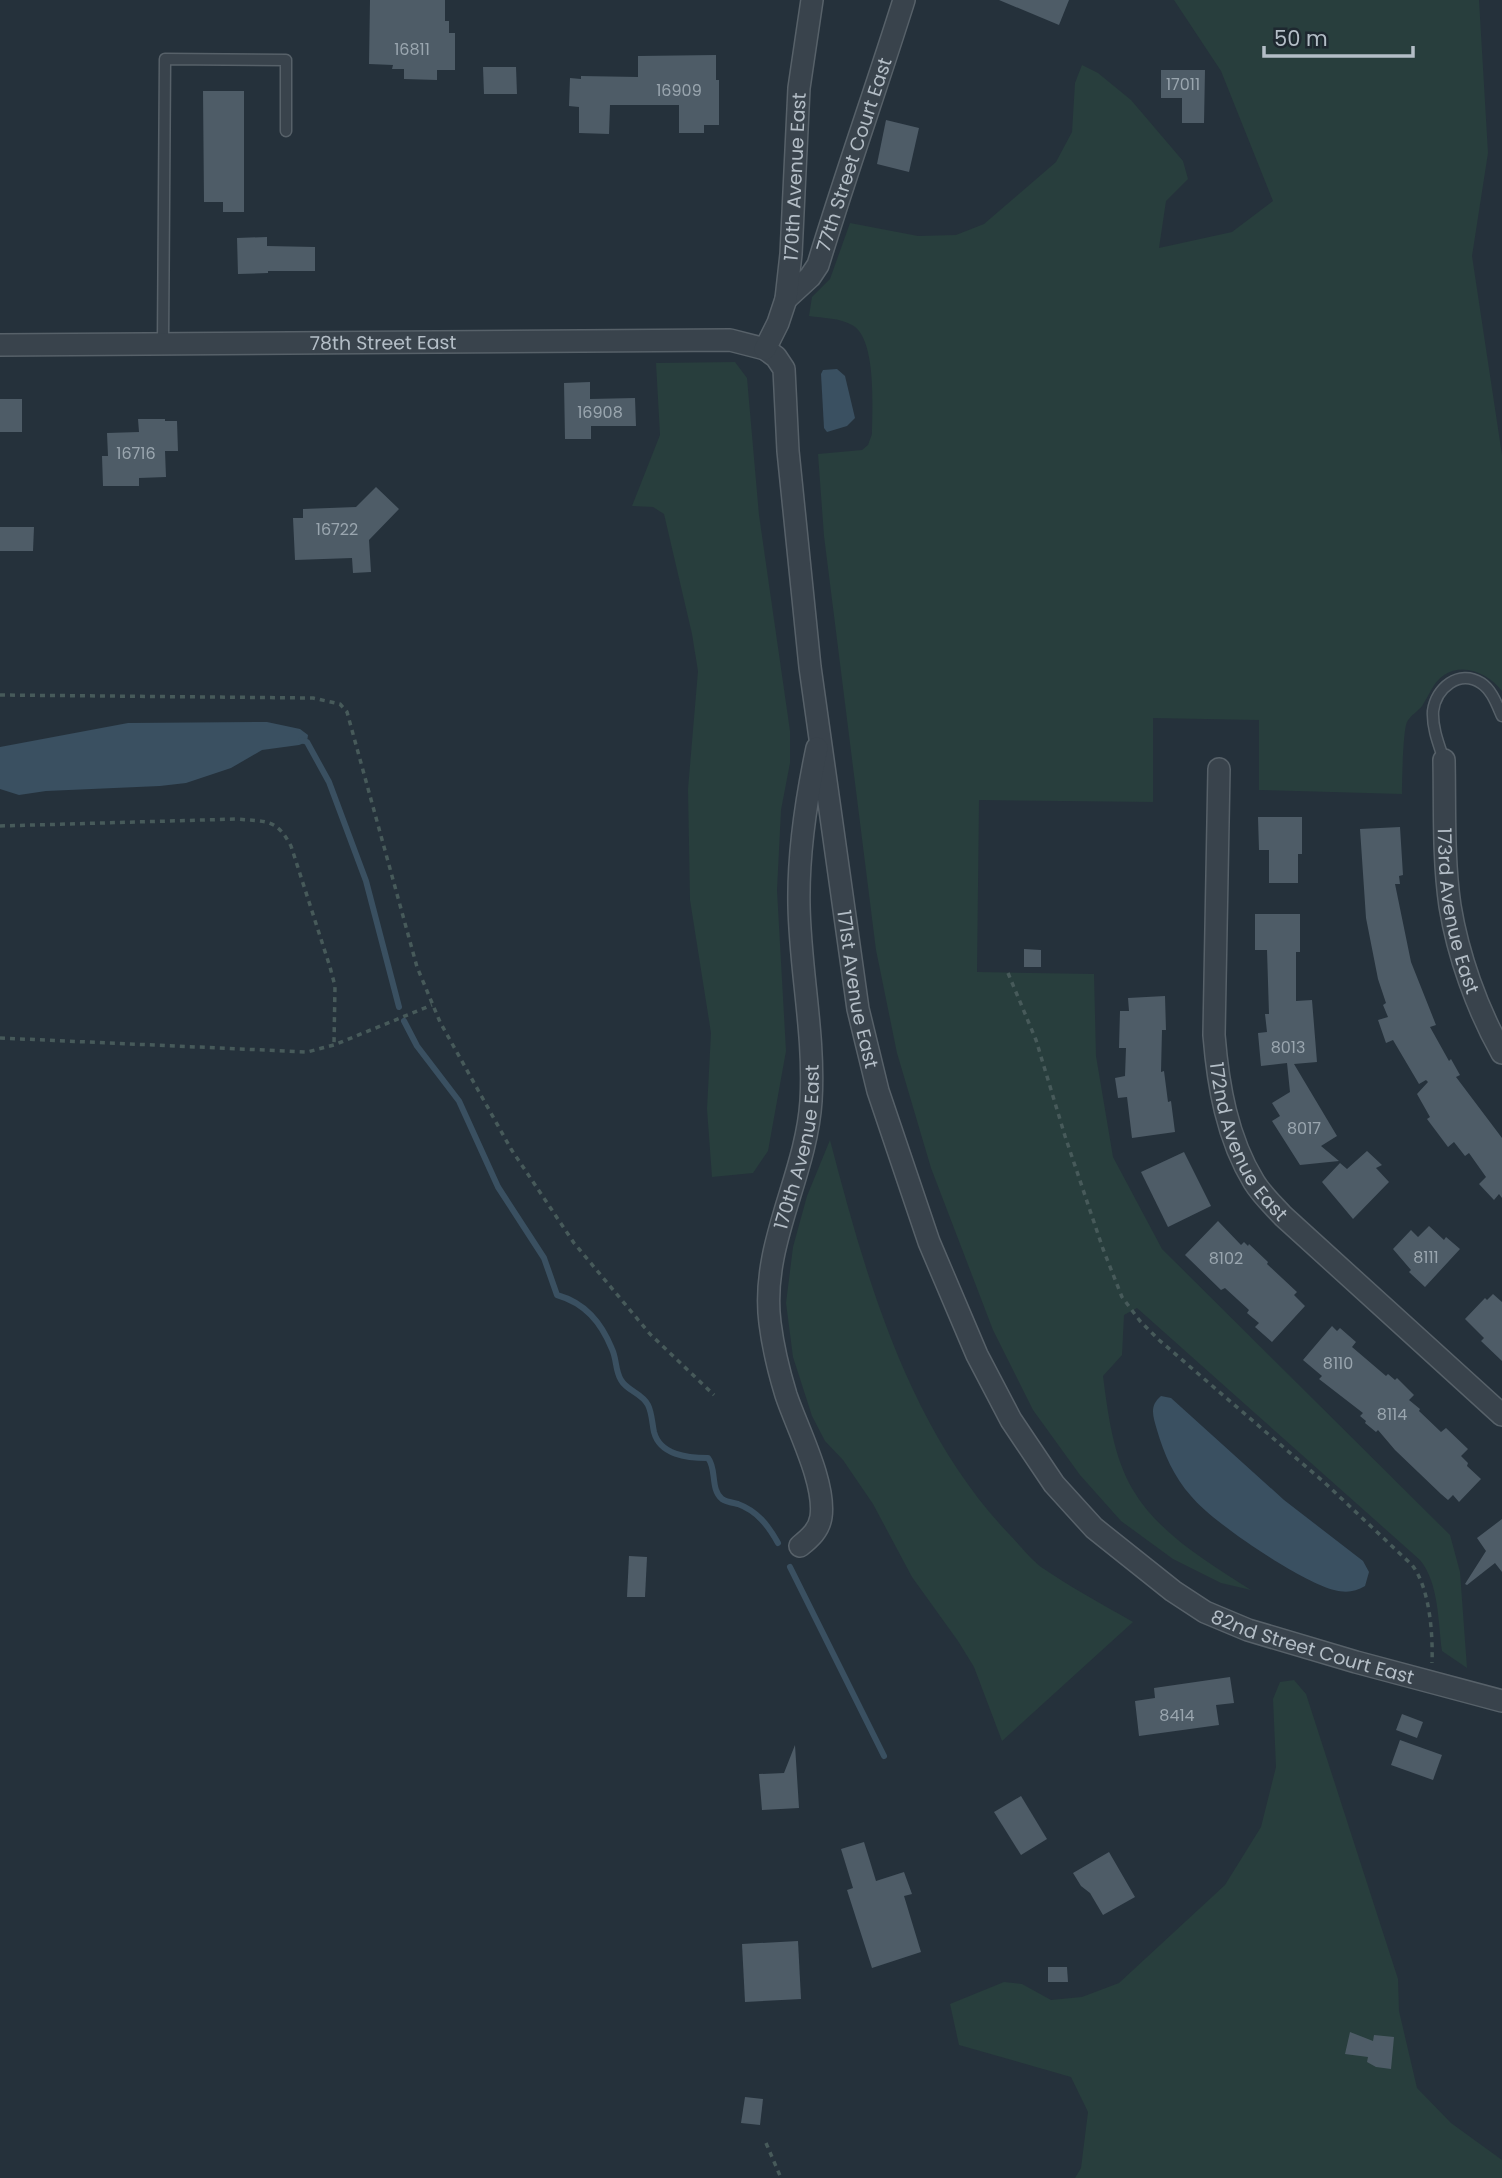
<svg xmlns="http://www.w3.org/2000/svg" width="1502" height="2178" font-family="Poppins,sans-serif">
<rect width="100%" height="100%" fill="#25313b"/>
<g fill="#283e3d">
<path d="M1174,0H1479L1488,153L1472,256L1502,455V691C1489,674 1464,662 1444,675C1433,682 1429,696 1422,706C1418,711 1410,716 1407,722C1403,730 1402,781 1402,794L1259,790V720L1153,718V802L979,800L977,972L1094,974L1096,1056L1113,1157L1162,1249L1450,1535L1460,1572L1467,1668L1442,1651C1438,1622 1439,1583 1420,1560L1137,1308L1124,1315L1122,1355L1103,1376C1108,1414 1113,1456 1133,1490C1159,1534 1209,1563 1251,1590L1221,1583L1173,1559L1121,1521L1080,1475L1033,1410L993,1330L931,1168L897,1053L876,950L824,536L818,454L862,450L868,445L872,434C872,409 877,338 852,325C840,318 823,318 809,316L812,297L830,279L850,223L918,236L956,235L984,224L1056,162L1072,132L1075,83L1082,65L1098,73L1131,100L1183,161L1188,179L1166,201L1159,248L1232,232L1273,201L1221,71Z"/>
<polygon points="735,362 747,378 759,515 790,731 790,763 781,810 777,890 786,1051 768,1151 753,1173 712,1177 707,1109 711,1033 690,900 688,789 698,671 692,634 664,514 653,507 632,506 660,435 656,363"/>
<path d="M830,1140C866,1278 908,1427 1008,1533C1019,1544 1029,1558 1041,1567C1070,1587 1102,1604 1133,1622L1002,1741L974,1667L958,1641L912,1577L873,1504L843,1460L825,1441L812,1416L793,1357L786,1303L793,1247L807,1196Z"/>
<polygon points="1294,1680 1306,1694 1398,1979 1399,2011 1417,2088 1451,2123 1502,2160 1502,2178 1075,2178 1081,2168 1088,2112 1071,2077 959,2045 950,2004 1004,1982 1022,1984 1051,2000 1082,1997 1119,1983 1225,1885 1261,1827 1276,1767 1273,1699 1280,1682"/>
</g>
<g fill="#3a5061">
<polygon points="837,369 845,376 855,418 847,426 827,432 824,428 821,374 823,370"/>
<polygon points="267,722 300,729 308,735 307,742 299,745 262,750 231,768 186,783 160,786 46,791 19,795 0,789 0,747 128,723"/>
<path d="M1161,1396L1171,1398L1284,1500L1363,1561L1369,1572L1365,1586C1355,1592 1346,1593 1334,1590C1300,1581 1213,1523 1191,1496C1174,1477 1164,1454 1157,1430C1153,1416 1149,1406 1161,1396Z"/>
</g>
<g fill="none" stroke-linecap="round" stroke-linejoin="round">
<g stroke="#3a5061" stroke-width="6">
<polyline points="301,740 307,742 329,782 366,881 399,1007"/>
<path d="M404,1021L417,1046L459,1101L498,1187L544,1258L557,1295C585,1303 601,1322 612,1349C617,1360 615,1370 621,1380C627,1391 642,1393 648,1405C652,1413 652,1423 654,1432C660,1455 687,1458 708,1458C717,1469 710,1489 722,1499C726,1502 734,1503 738,1504C757,1511 768,1525 778,1543"/>
<polyline points="790,1567 884,1756"/>
</g>
</g>
<g fill="#4e5c67">
<polygon points="370,0 445,0 445,21 449,21 449,33 455,33 455,70 437,70 437,80 404,79 404,69 392,69 393,65 369,64"/>
<polygon points="999,0 1069,0 1059,25"/>
<polygon points="716,55 716,80 719,80 719,125 704,125 704,133 679,133 679,105 610,105 609,134 579,133 579,107 569,106 570,78 581,79 581,76 638,77 638,56"/>
<polygon points="483,67 516,67 517,94 484,94"/>
<polygon points="1161,70 1205,70 1204,123 1182,123 1182,98 1161,98"/>
<polygon points="203,91 244,91 244,212 223,212 223,202 204,202"/>
<polygon points="886,120 919,128 909,172 877,164"/>
<polygon points="267,237 267,246 315,247 315,271 268,271 268,273 238,274 237,238"/>
<polygon points="590,382 590,399 635,398 636,426 591,426 591,439 565,439 564,383"/>
<rect x="0" y="399" width="22" height="33"/>
<polygon points="138,419 165,419 165,421 177,421 178,451 165,451 166,477 139,478 139,486 103,486 102,456 108,456 107,433 139,432"/>
<polygon points="376,487 399,509 369,540 371,572 353,573 352,558 295,560 293,518 303,518 303,509 356,507"/>
<polygon points="0,527 34,527 33,551 0,551"/>
<polygon points="1258,817 1302,817 1302,854 1298,854 1298,883 1269,883 1269,850 1259,850"/>
<polygon points="1400,827 1403,875 1399,876 1400,884 1395,884 1411,962 1436,1025 1430,1027 1449,1061 1451,1059 1460,1075 1456,1077 1502,1138 1502,1198 1499,1194 1494,1200 1479,1184 1486,1177 1469,1153 1465,1156 1454,1142 1448,1147 1427,1119 1430,1117 1417,1094 1428,1082 1426,1080 1419,1084 1393,1040 1386,1043 1378,1020 1388,1017 1383,1005 1386,1003 1378,979 1366,918 1360,829"/>
<polygon points="1255,914 1300,914 1300,952 1296,952 1296,1001 1312,1000 1317,1062 1294,1064 1337,1136 1321,1146 1339,1161 1300,1165 1272,1121 1280,1116 1272,1103 1290,1092 1287,1063 1261,1066 1258,1033 1267,1032 1265,1014 1269,1014 1267,950 1255,950"/>
<polygon points="1024,949 1041,950 1041,967 1024,967"/>
<polygon points="1165,996 1166,1030 1162,1030 1161,1072 1164,1071 1168,1102 1171,1101 1175,1132 1132,1138 1127,1097 1118,1098 1115,1078 1125,1076 1126,1048 1119,1048 1120,1011 1129,1011 1128,998"/>
<polygon points="1367,1151 1382,1165 1376,1168 1389,1182 1353,1219 1322,1182 1340,1163 1347,1169"/>
<polygon points="1184,1152 1211,1206 1168,1227 1141,1172"/>
<polygon points="1218,1221 1241,1245 1244,1242 1248,1246 1249,1244 1268,1262 1267,1264 1297,1292 1294,1295 1305,1306 1272,1342 1255,1327 1259,1323 1247,1313 1249,1310 1225,1288 1221,1290 1185,1255"/>
<polygon points="1429,1226 1444,1240 1446,1237 1460,1249 1425,1287 1409,1272 1411,1270 1393,1249 1411,1230 1418,1237"/>
<polygon points="1493,1294 1502,1302 1502,1361 1481,1341 1484,1338 1465,1319 1485,1298 1487,1300"/>
<polygon points="1332,1326 1337,1331 1340,1328 1356,1342 1352,1347 1386,1376 1388,1374 1395,1380 1397,1378 1414,1395 1409,1400 1420,1409 1419,1411 1441,1432 1446,1428 1468,1449 1461,1456 1468,1463 1467,1466 1481,1479 1459,1502 1453,1495 1448,1500 1441,1494 1395,1450 1378,1430 1376,1432 1365,1423 1366,1421 1360,1416 1363,1413 1319,1379 1322,1376 1303,1360"/>
<polygon points="1502,1519 1502,1572 1495,1563 1467,1585 1465,1584 1486,1551 1477,1538"/>
<polygon points="629,1556 647,1557 645,1597 627,1597"/>
<polygon points="1230,1677 1234,1703 1216,1705 1219,1725 1139,1736 1135,1701 1155,1698 1154,1688"/>
<polygon points="1402,1714 1423,1722 1417,1738 1396,1730"/>
<polygon points="1400,1740 1442,1755 1433,1780 1391,1765"/>
<polygon points="795,1745 799,1808 762,1810 759,1774 784,1773"/>
<polygon points="1021,1796 1047,1839 1021,1855 994,1812"/>
<polygon points="864,1842 876,1881 904,1872 912,1894 904,1896 921,1952 872,1968 847,1890 853,1888 841,1849"/>
<polygon points="1109,1852 1135,1897 1103,1915 1090,1893 1081,1886 1073,1873"/>
<polygon points="798,1941 801,1999 745,2002 742,1944"/>
<polygon points="1048,1967 1067,1967 1068,1982 1048,1982"/>
<polygon points="1350,2032 1373,2041 1374,2035 1394,2037 1391,2069 1376,2067 1367,2062 1368,2057 1345,2054"/>
<polygon points="745,2097 763,2099 760,2125 741,2123"/>
</g>
<g fill="none" stroke-linecap="round" stroke-linejoin="round">
<defs>
<g id="service">
<polyline points="163,343 165,59 286,60 286,131"/>
<path d="M1444,760C1439,745 1432,728 1433,711C1436,688 1459,669 1481,683C1492,690 1497,705 1502,716"/>
</g>
<g id="minor">
<path id="s1" d="M786,299L810,277L818,265C845,176 876,89 904,0"/>
<path id="s2" d="M0,345L730,340L765,349L776,357L784,369L788,451L810,667L858,1009L878,1091L929,1242L977,1355L1011,1420L1054,1484L1094,1528L1173,1591L1205,1612L1248,1630L1356,1662L1502,1701"/>
<path id="s3" d="M765,349L778,323L786,299L791,254L799,88L812,0"/>
<path id="s4" d="M1444,760C1445,808 1443,858 1450,906C1458,955 1477,1009 1502,1053"/>
<path id="s5" d="M1219,769L1214,1035C1218,1085 1227,1138 1254,1182C1262,1195 1273,1205 1283,1216L1502,1415"/>
<path id="s6" d="M800,1546C810,1538 819,1530 821,1517C826,1483 797,1428 786,1395C779,1372 773,1347 770,1323C760,1245 806,1177 811,1101C815,1035 800,970 799,905C798,852 806,800 817,748"/>
</g>
</defs>
<use href="#service" stroke="#576169" stroke-width="13"/>
<use href="#minor" stroke="#576169" stroke-width="24"/>
<g stroke="#475a5a" stroke-width="3.5" stroke-dasharray="5 5" stroke-linecap="butt">
<polyline points="0,695 313,698 340,704 347,712 417,967 440,1022 511,1149 574,1243 650,1334 714,1395"/>
<path d="M0,826L237,819C267,822 276,818 291,846L330,967L335,986L334,1045"/>
<path d="M1008,973L1036,1040L1065,1136L1103,1249L1122,1297L1140,1321L1159,1340L1325,1483L1412,1565C1430,1588 1433,1635 1432,1663"/>
<polyline points="0,1038 307,1052 334,1045 432,1005"/>
<polyline points="766,2143 781,2178"/>
</g>
<use href="#service" stroke="#39434c" stroke-width="10"/>
<use href="#minor" stroke="#39434c" stroke-width="21"/>
</g>
<g text-anchor="middle" dominant-baseline="central" stroke-width="6" stroke-linejoin="round" paint-order="stroke">
<g font-size="16" fill="#9aa6af">
<text x="412" y="49">16811</text>
<text x="1183" y="84">17011</text>
<text x="679" y="90">16909</text>
<text x="600" y="412">16908</text>
<text x="136" y="453">16716</text>
<text x="337" y="529">16722</text>
<text x="1288" y="1047">8013</text>
<text x="1304" y="1128">8017</text>
<text x="1426" y="1257">8111</text>
<text x="1226" y="1258">8102</text>
<text x="1338" y="1363">8110</text>
<text x="1392" y="1414">8114</text>
<text x="1177" y="1715">8414</text>
</g>
<g font-size="19" fill="#b4bec7" stroke="#1e2830">
<text stroke="none"><textPath href="#s1" startOffset="163">77th Street Court East</textPath></text>
<text stroke="none"><textPath href="#s3" startOffset="177">170th Avenue East</textPath></text>
<text stroke="none"><textPath href="#s2" startOffset="383">78th Street East</textPath></text>
<text stroke="none"><textPath href="#s4" startOffset="152">173rd Avenue East</textPath></text>
<text stroke="none"><textPath href="#s2" startOffset="1419">171st Avenue East</textPath></text>
<text stroke="none"><textPath href="#s5" startOffset="380">172nd Avenue East</textPath></text>
<text stroke="none"><textPath href="#s6" startOffset="418">170th Avenue East</textPath></text>
<text stroke="none"><textPath href="#s2" startOffset="2268">82nd Street Court East</textPath></text>
</g>
</g>
<path d="M1264 46v10h149v-10" fill="none" stroke="#b4bec7" stroke-width="3.5"/>
<text x="1274" y="46" font-size="21" fill="#b4bec7" stroke="#1e2830" stroke-width="5" paint-order="stroke">50 m</text>
</svg>
